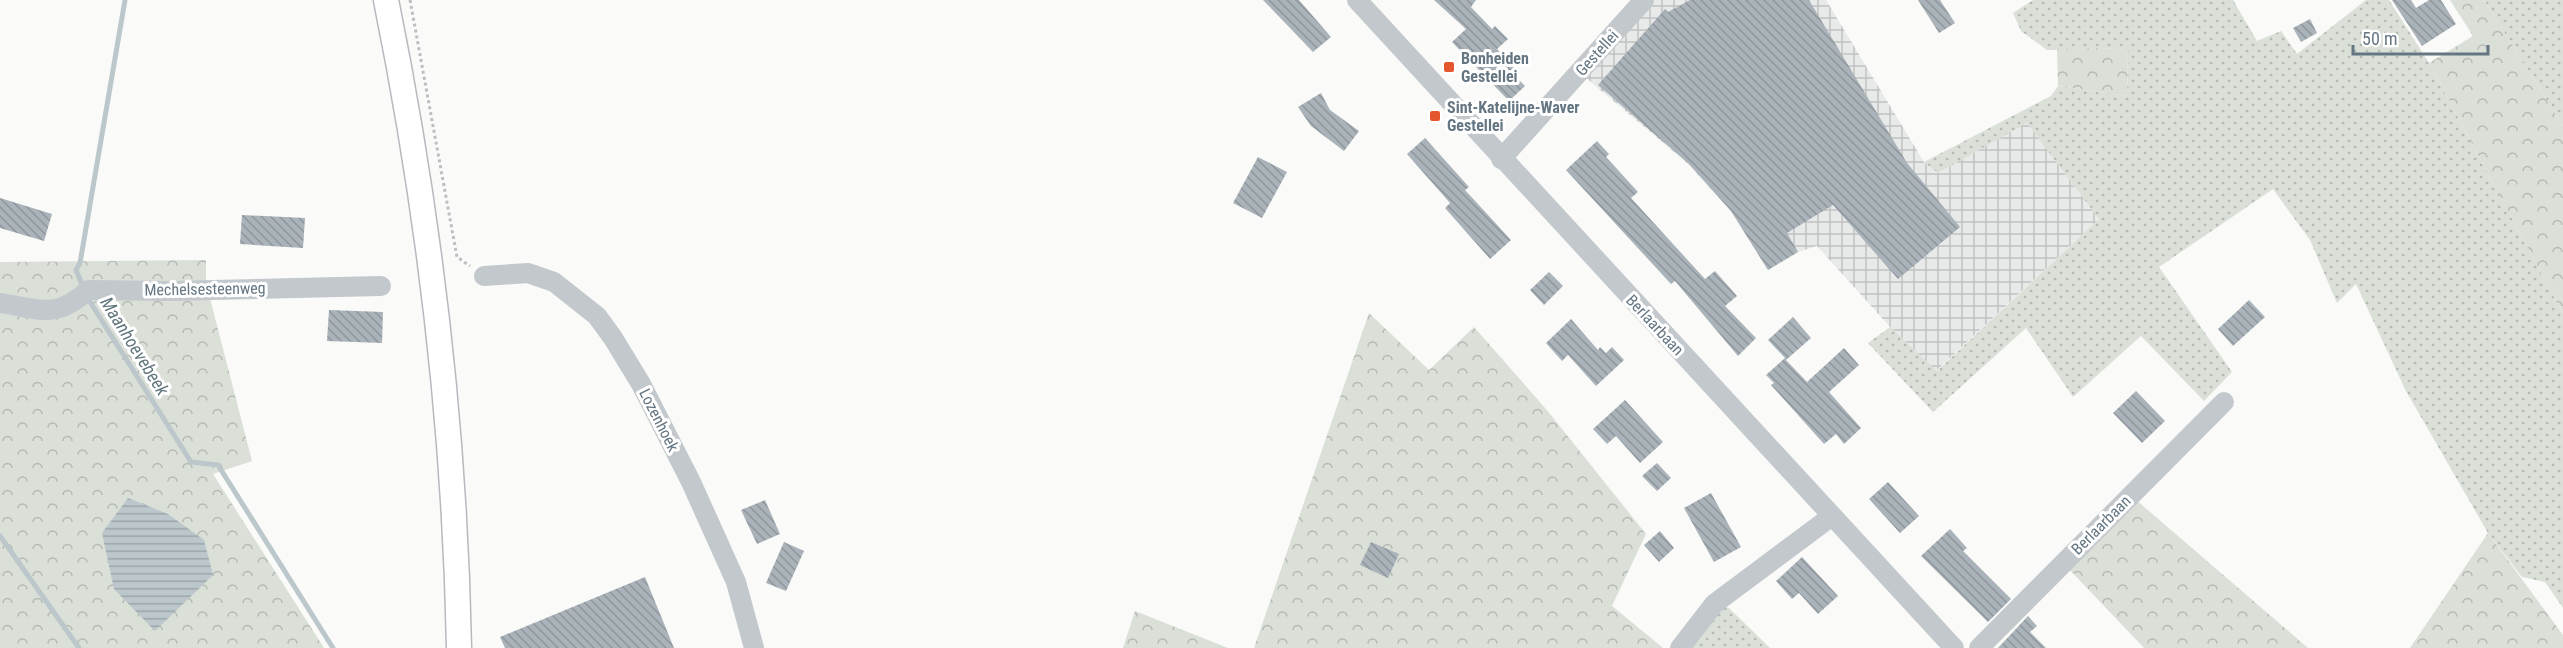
<svg xmlns="http://www.w3.org/2000/svg" width="2563" height="648" font-family="'Roboto Condensed',sans-serif">
<defs>
<pattern id="industrial-grid" width="8" height="8" patternUnits="userSpaceOnUse" patternTransform="scale(1.5)"><rect width="8" height="8" fill="#e8e9e9"/><path d="M0 4h8M4 0v8" fill="none" stroke="#c0c1c2"/></pattern>
<pattern id="green-dots" width="8" height="8" patternUnits="userSpaceOnUse" patternTransform="scale(1.5)"><rect width="8" height="8" fill="#dadfd7"/><path d="M2 2h.1M6 6h.1" fill="none" stroke="#b4b9b4" stroke-width="1.8" stroke-linecap="round"/></pattern>
<pattern id="forest-crowns" width="20" height="18" patternUnits="userSpaceOnUse" patternTransform="scale(1.5)"><rect width="20" height="18" fill="#dadfd7"/><path d="M2 6a3 3 0 1 1 6 0M12 15a3 3 0 1 1 6 0" fill="none" stroke="#b4b9b4"/></pattern>
<pattern id="water-rules" width="6" height="5" patternUnits="userSpaceOnUse" patternTransform="scale(1.5)"><rect width="6" height="5" fill="#bbc7cb"/><path d="M0 2.5h6" fill="none" stroke="#9ca6aa"/></pattern>
<pattern id="building-back-hatch" width="6" height="6" patternUnits="userSpaceOnUse" patternTransform="scale(1.5)"><rect width="6" height="6" fill="#aab3b9"/><path d="M-1 5l2 2M0 0l6 6M5-1l2 2" fill="none" stroke="#8e969c"/></pattern>
</defs>
<rect width="100%" height="100%" fill="#fafaf8"/>
<polygon fill="url(#industrial-grid)" points="1644,0 1826,0 1924,162 1938,173 2027,122 2099,219 1936,371 1890,327 1817,246 1798,252 1768,270 1731,211 1687,163 1579,72"/>
<g fill="url(#green-dots)">
<polygon points="2033,0 2233,0 2257,41 2281,31 2297,54 2366,0 2389,0 2429,63 2563,314 2563,608 2545,582 2522,577 2488,533 2406,391 2356,284 2337,303 2310,240 2273,189 2159,267 2232,372 2204,401 2141,336 2073,397 2026,328 1933,412 1868,343 1890,327 1937,371 2099,219 2027,123 1938,173 1924,162 2051,96 2058,86 2127,96 2128,50 2103,48 2047,50 2021,31 2013,13"/>
<polygon points="2484,0 2563,0 2563,126"/>
<polygon points="1714,604 1729,608 1770,648 1680,648"/>
</g>
<g fill="url(#forest-crowns)">
<polygon points="2450,0 2484,0 2563,126 2563,314 2429,63 2473,36"/>
<polygon points="2103,48 2128,50 2127,96 2058,86 2057,49"/>
<polygon points="206,260 206,283 252,461 213,474 324,648 0,648 0,262"/>
<polygon points="1369,313 1429,370 1474,327 1546,409 1646,534 1612,606 1663,648 1254,648"/>
<polygon points="2135,499 2308,648 2144,648 2067,567"/>
<polygon points="2488,533 2563,635 2563,648 2410,648"/>
<polygon points="1135,611 1228,648 1123,648"/>
</g>
<polygon fill="url(#water-rules)" points="128,498 168,514 204,540 213,575 155,631 114,589 102,533"/>
<g fill="none" stroke-linecap="round" stroke-linejoin="round">
<g stroke="#bbc7cb" stroke-width="5">
<polyline points="84,289 76,270 80,263 125,0"/>
<polyline points="87,297 191,462 218,465 333,648"/>
<polyline points="0,536 79,648"/>
</g>
</g>
<g fill="url(#building-back-hatch)">
<polygon points="1263,0 1299,0 1331,37 1313,52"/>
<polygon points="1434,0 1476,0 1471,7 1492,29 1495,26 1508,39 1497,49 1518,72 1514,75 1525,86 1509,101 1452,42 1466,29"/>
<polygon points="1690,0 1809,0 1907,163 1960,227 1898,279 1833,205 1787,233 1798,252 1768,270 1731,211 1689,164 1598,85 1665,9 1668,12"/>
<polygon points="1918,0 1940,0 1955,23 1939,33"/>
<polygon points="2392,0 2411,0 2416,8 2429,0 2441,0 2456,24 2422,46"/>
<polygon points="2310,19 2317,33 2301,42 2293,28"/>
<polygon points="1321,93 1330,110 1359,131 1344,151 1311,126 1298,107"/>
<polygon points="1425,138 1469,187 1465,190 1511,240 1490,259 1445,208 1450,203 1407,154"/>
<polygon points="1597,141 1609,154 1606,157 1638,192 1631,198 1705,279 1715,271 1737,296 1725,306 1756,338 1738,356 1675,281 1671,284 1566,170"/>
<polygon points="1258,157 1287,172 1262,218 1233,203"/>
<polygon points="0,198 52,214 44,241 0,228"/>
<polygon points="242,215 305,218 303,248 240,244"/>
<polygon points="1549,272 1563,286 1544,305 1530,290"/>
<polygon points="2249,300 2265,317 2233,346 2218,329"/>
<polygon points="329,310 383,312 382,343 327,341"/>
<polygon points="1793,317 1811,338 1786,360 1807,382 1844,348 1859,365 1829,392 1861,428 1844,444 1836,434 1824,444 1771,385 1774,383 1766,375 1785,358 1768,340"/>
<polygon points="1571,319 1598,350 1600,347 1606,353 1612,347 1624,360 1596,386 1568,355 1562,361 1546,343"/>
<polygon points="2136,391 2165,421 2142,443 2113,413"/>
<polygon points="1625,400 1663,442 1640,463 1616,436 1607,444 1593,429"/>
<polygon points="1657,463 1671,478 1657,491 1642,476"/>
<polygon points="1888,482 1919,516 1900,533 1869,499"/>
<polygon points="1711,493 1741,547 1714,562 1684,508"/>
<polygon points="765,500 780,534 757,544 741,510"/>
<polygon points="1950,529 1967,548 1963,551 2011,599 1988,622 1921,556"/>
<polygon points="1660,531 1674,548 1659,562 1644,545"/>
<polygon points="784,542 804,551 786,591 766,583"/>
<polygon points="1371,542 1399,554 1388,578 1360,565"/>
<polygon points="1802,557 1838,596 1818,614 1799,593 1792,599 1776,581"/>
<polygon points="645,577 674,648 505,648 500,637"/>
<polygon points="2028,616 2037,626 2030,632 2046,648 1998,648"/>
</g>
<g fill="none" stroke-linecap="round" stroke-linejoin="round">
<defs>
<path id="major" d="M386,0C429,212 455,431 459,648"/>
</defs>
<use href="#major" stroke="#b5babe" stroke-width="27"/>
<polyline stroke="#bbbfc2" stroke-width="3" stroke-dasharray="3 3" stroke-linecap="butt" points="410,0 457,257 470,266"/>
<g stroke="#c3c8cc" stroke-width="20">
<polyline points="1357,0 1954,648"/>
<polyline points="1501,159 1644,0"/>
<polyline points="484,276 528,273 554,282 597,316 613,338 641,384 691,482 736,582 754,648"/>
<path d="M0,303C39,309 56,320 88,290L170,291L381,286"/>
<polyline points="1680,648 1714,604 1832,516"/>
<polyline points="1979,648 2224,402"/>
</g>
<use href="#major" stroke="#fff" stroke-width="24"/>
</g>
<g fill="#e4572e" stroke="#fff" stroke-width="2">
<rect x="1443" y="61" width="12" height="12" rx="3"/>
<rect x="1429" y="110" width="12" height="12" rx="3"/>
</g>
<g text-anchor="middle" dominant-baseline="central" stroke-width="6" stroke-linejoin="round" paint-order="stroke">
<g font-size="16" fill="#657683" stroke="#fff">
<text transform="translate(1597 53) rotate(-48)">Gestellei</text>
<text transform="translate(205 289) rotate(-1)">Mechelsesteenweg</text>
<text transform="translate(1655 325) rotate(47)">Berlaarbaan</text>
<text transform="translate(659 420) rotate(63)">Lozenhoek</text>
<text transform="translate(2101 525) rotate(-45)">Berlaarbaan</text>
</g>
<g font-size="16" font-weight="bold" fill="#657683" stroke="#fff" text-anchor="start">
<text x="1461" y="58">Bonheiden<tspan x="1461" dy="18">Gestellei</tspan></text>
<text x="1447" y="107">Sint-Katelijne-Waver<tspan x="1447" dy="18">Gestellei</tspan></text>
</g>
<g font-size="18" font-style="italic" fill="#60757c" stroke="#fff">
<text transform="translate(135 346) rotate(58)">Maanhoevebeek</text>
</g>
</g>
<path d="M2353 45v9h135v-9" fill="none" stroke="#657683" stroke-width="3"/>
<text x="2362" y="45" font-size="18" fill="#657683" stroke="#ffffff" stroke-width="4.5" paint-order="stroke">50 m</text>
</svg>
